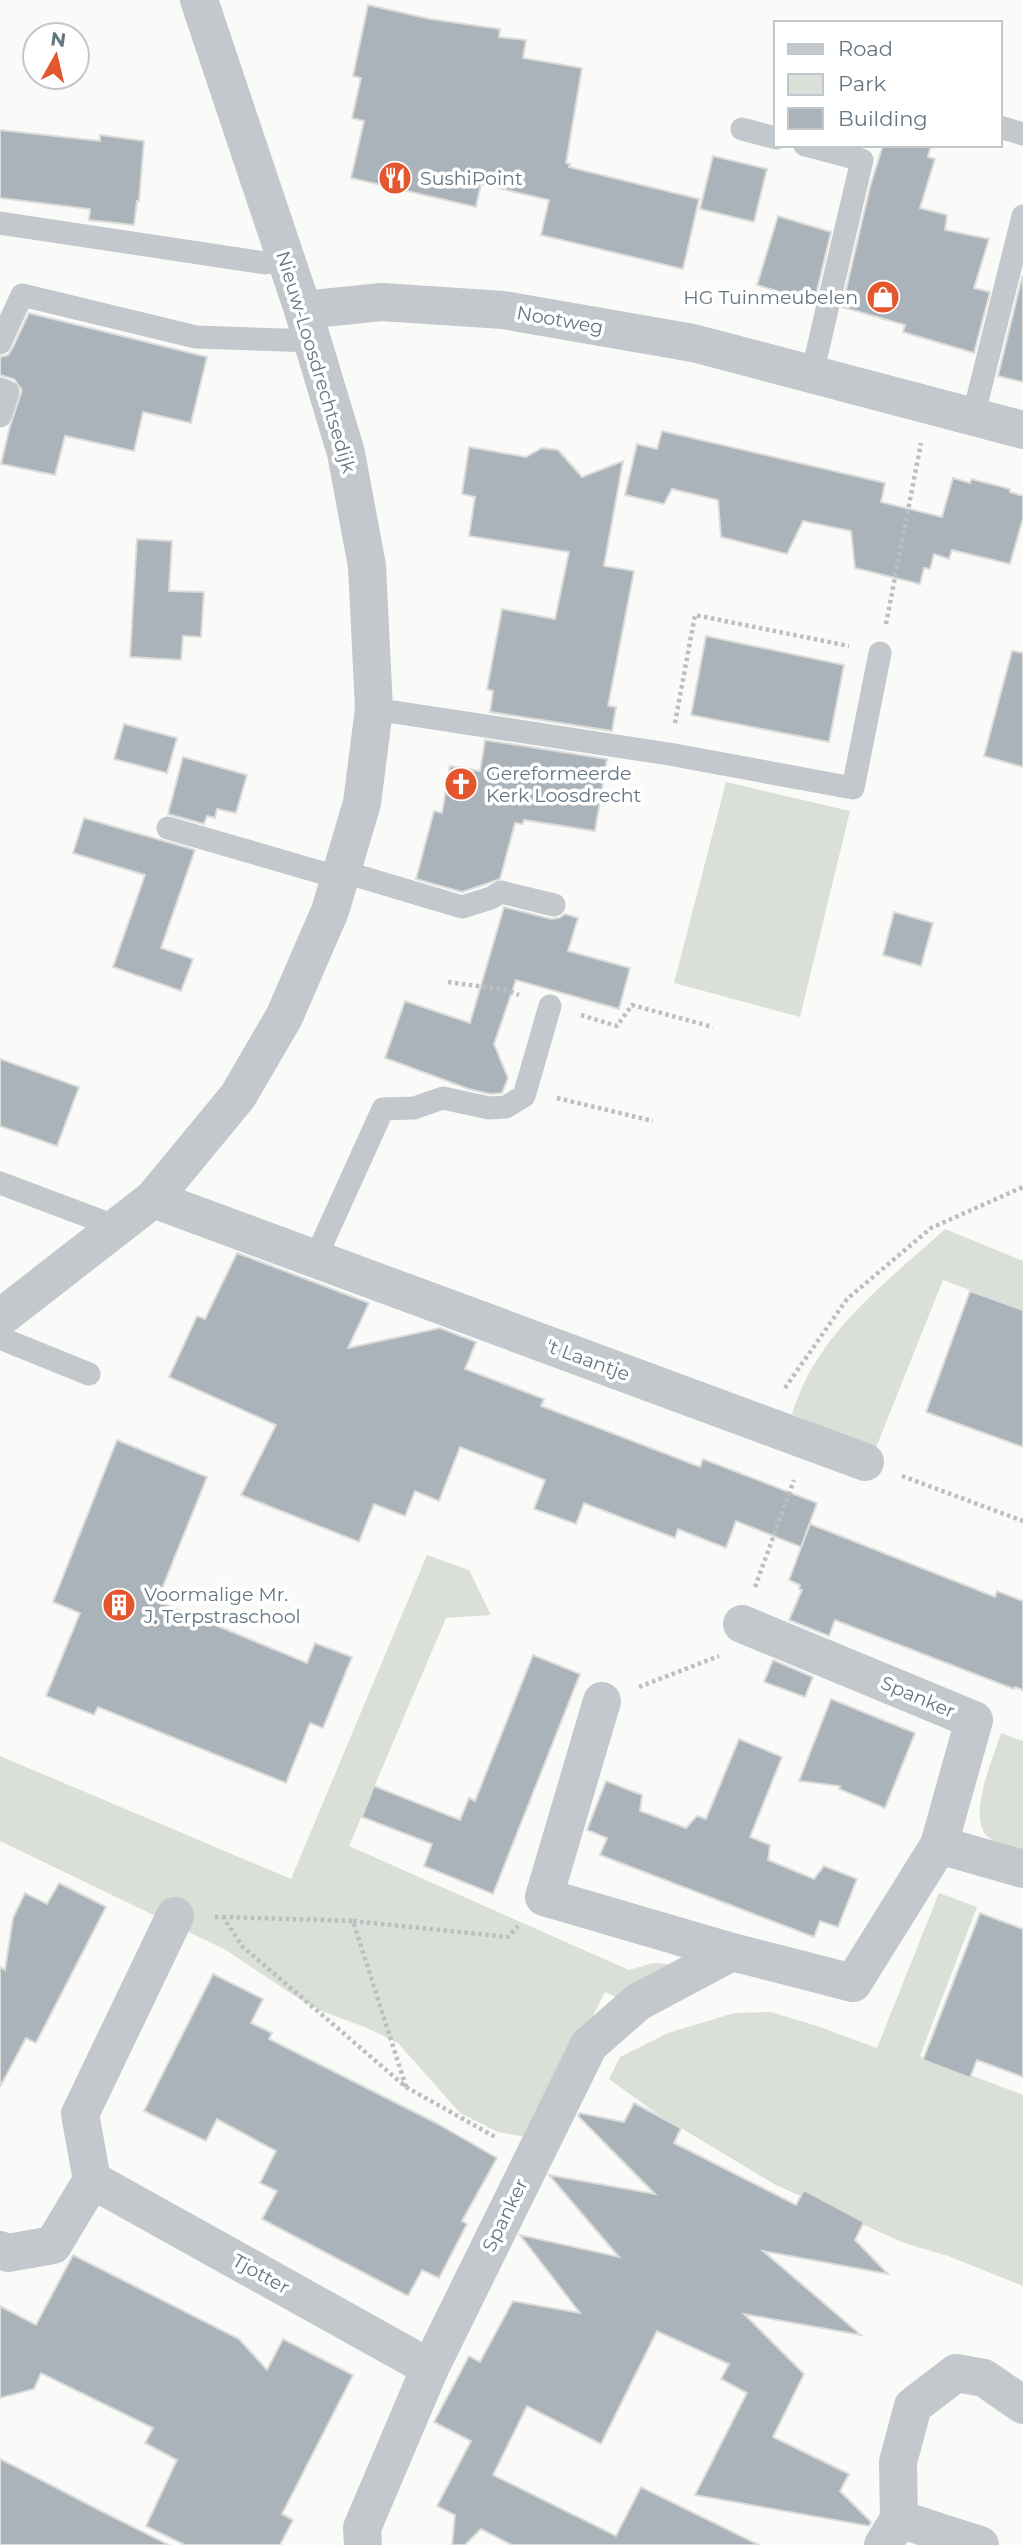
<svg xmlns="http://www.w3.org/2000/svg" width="1023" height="2545" font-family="Montserrat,sans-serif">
<rect width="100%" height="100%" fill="#fafaf8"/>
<g fill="#dadfd7">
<polygon points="726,782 850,811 800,1017 674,983"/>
<path d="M945,1229L1023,1261V1310L943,1280L875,1450L792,1414C796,1402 800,1390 806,1379C837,1318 896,1274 945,1229Z"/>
<polygon points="427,1555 469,1570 491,1615 446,1618 349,1846 629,1970 653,1963 683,1965 628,2002 605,1992 531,2138 498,2132 460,2113 398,2043 365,2027 321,2011 293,1995 226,1950 0,1841 0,1756 291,1879"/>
<path d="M1001,1733L1023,1741V1851C1012,1848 997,1844 988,1837C966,1817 994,1757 1001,1733Z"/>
<polygon points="939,1893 977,1907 920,2056 1023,2095 1023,2286 948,2256 904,2243 774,2184 656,2113 609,2079 620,2057 668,2033 734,2013 771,2012 817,2026 877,2048"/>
</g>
<g fill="#aab3b9" stroke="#dcdcda" stroke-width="2">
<polygon points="368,5 430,19 500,29 499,37 526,40 523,58 582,68 566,163 570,164 569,167 699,199 683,269 541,235 549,200 481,184 476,207 351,178 364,121 352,118 361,78 353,76"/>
<polygon points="0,130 100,141 100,135 144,141 139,201 137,201 134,225 89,220 90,209 0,198"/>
<polygon points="883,145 931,145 928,157 935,159 920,208 947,215 945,230 989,239 974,288 990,292 974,353 903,332 905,325 842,307 870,187"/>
<polygon points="713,156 767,169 754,222 700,209"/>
<polygon points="778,216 831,232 815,299 798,294 797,297 757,285"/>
<polygon points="1022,277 1023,277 1023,382 998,376"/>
<polygon points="29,313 207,357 191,423 143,412 134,451 65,436 55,475 1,464 10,426 22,390 14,379 0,375 0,357 8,355 12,349"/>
<polygon points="662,431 885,483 881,502 942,517 953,478 970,483 971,479 1010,489 1010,492 1023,496 1023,518 1010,564 952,550 949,559 934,554 930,569 924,568 920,584 855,568 851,531 803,521 787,554 721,537 718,500 672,489 664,504 625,495 637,444 657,449"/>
<polygon points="469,447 526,457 542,448 558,450 582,477 623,461 604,566 634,571 608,706 616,707 612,731 490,712 493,691 487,689 502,609 555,619 569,552 469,536 475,497 462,494"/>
<polygon points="137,539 172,541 169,591 204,592 201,637 183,636 181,660 130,657"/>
<polygon points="706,636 844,665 829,742 691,715"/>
<polygon points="1012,651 1023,653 1023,767 984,756"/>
<polygon points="124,724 177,738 167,773 114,759"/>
<polygon points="485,740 607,759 595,831 524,820 523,824 515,823 500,879 462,892 416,879 434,811 442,813 450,766 480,771"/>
<polygon points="183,757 247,775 236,813 217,809 215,818 207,816 204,824 168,814"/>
<polygon points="84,818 195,850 161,948 193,959 181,991 113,967 145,875 73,853"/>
<polygon points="504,907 551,919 559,918 565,914 578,918 568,951 630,968 619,1009 516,980 494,1044 508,1078 502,1093 490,1094 469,1089 385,1058 405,1001 470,1023"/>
<polygon points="894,912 933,923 921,966 883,955"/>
<polygon points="0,1059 79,1087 57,1146 0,1126"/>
<polygon points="237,1253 369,1303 348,1348 440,1328 476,1342 465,1369 544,1399 541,1406 700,1467 703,1459 817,1503 801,1547 736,1521 726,1548 678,1529 675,1538 584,1503 576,1524 534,1509 545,1480 460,1447 439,1501 415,1491 405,1516 374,1504 359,1542 241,1495 276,1425 169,1377 197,1316 205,1319"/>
<polygon points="970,1291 1023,1310 1023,1447 926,1412"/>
<polygon points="117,1440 207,1477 157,1601 307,1663 315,1643 352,1657 323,1728 310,1723 286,1783 98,1707 94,1715 46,1696 80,1613 53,1602"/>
<polygon points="810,1524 995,1597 997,1591 1023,1601 1023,1690 1015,1687 1014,1689 835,1620 829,1636 789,1620 802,1590 799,1589 800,1585 789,1580"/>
<polygon points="533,1655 580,1674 493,1894 424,1866 432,1844 362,1817 374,1786 460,1820 469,1798 475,1801"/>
<polygon points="773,1660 813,1677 805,1697 764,1682"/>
<polygon points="831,1699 915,1733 885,1808 839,1789 840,1786 799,1781"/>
<polygon points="739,1739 782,1757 750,1837 770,1845 768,1860 814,1879 824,1866 857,1879 838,1927 820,1921 814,1937 600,1855 607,1838 587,1830 606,1781 642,1795 640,1811 686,1828 697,1816 706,1819"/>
<polygon points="59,1883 106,1907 36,2043 26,2038 0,2087 0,1967 5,1970 13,1918 25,1893 47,1904"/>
<polygon points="980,1913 1023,1929 1023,2077 977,2060 970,2078 923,2060"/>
<polygon points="213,1974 263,1999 251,2023 272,2033 269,2039 438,2124 497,2158 462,2221 467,2224 439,2278 422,2270 408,2296 262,2219 277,2191 260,2183 276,2151 217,2119 206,2141 144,2111"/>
<polygon points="634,2103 681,2128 674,2143 796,2205 804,2190 864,2222 855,2240 888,2274 763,2251 861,2335 744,2314 804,2374 773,2437 849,2474 840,2491 871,2522 869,2526 695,2495 747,2393 721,2379 729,2364 657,2331 601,2444 527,2406 493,2475 616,2536 641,2487 759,2545 512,2545 481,2529 465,2545 452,2545 455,2515 437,2506 471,2441 434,2422 469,2356 480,2362 513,2301 580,2313 520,2235 619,2257 549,2175 655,2194 578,2116 580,2113 624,2122"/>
<polygon points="73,2255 239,2339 267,2370 283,2339 353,2375 282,2514 293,2520 280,2545 185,2545 146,2526 177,2460 145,2443 153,2428 41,2373 34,2389 0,2398 0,2306 36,2325"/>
<polygon points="0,2459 101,2511 169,2545 0,2545"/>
</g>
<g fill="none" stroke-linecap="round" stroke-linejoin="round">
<g stroke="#bbbfc2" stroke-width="4.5" stroke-dasharray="3.5 3.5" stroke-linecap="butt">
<polyline points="886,624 921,443"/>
<polyline points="675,723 695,615 849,646"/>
<polyline points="448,982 506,990 519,995"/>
<polyline points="581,1015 617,1026 632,1005 713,1027"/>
<polyline points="557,1098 653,1121"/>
<polyline points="785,1388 847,1299 931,1228 1023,1187"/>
<polyline points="902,1476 1023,1521"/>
<polyline points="755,1587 794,1480"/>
<polyline points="639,1687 719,1656"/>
<polyline points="215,1917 223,1917 243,1947 406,2087 353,1921 223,1917"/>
<polyline points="353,1921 508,1937 518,1926"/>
<polyline points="406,2087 497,2138"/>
</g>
<g stroke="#c3c8cc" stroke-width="23">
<polyline points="1000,127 1023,134"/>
<polyline points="742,129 776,138"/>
<polyline points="805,145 862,160 812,374"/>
<polyline points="0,223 265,263 286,259"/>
<polyline points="0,343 22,295 196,337 312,341"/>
<polyline points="0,389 8,392 0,416"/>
<polyline points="973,417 1023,216"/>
<polyline points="374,709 669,754 853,788 880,653"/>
<polyline points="168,828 340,878"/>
<polyline points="341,871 462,907 491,898 501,892 554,905"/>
<polyline points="0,1183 117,1227"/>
<polyline points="315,1259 383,1109 414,1108 443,1098 489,1108 506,1107 524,1096 550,1006"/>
<polyline points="0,1338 89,1374"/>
</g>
<g stroke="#c3c8cc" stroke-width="38">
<polyline points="303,310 382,302 503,310 693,343 1023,430"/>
<polyline points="153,1199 865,1462"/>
<polyline points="742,1624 974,1720 939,1845"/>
<polyline points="602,1701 544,1897 732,1952"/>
<polyline points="92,2180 430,2368"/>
<polyline points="0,2250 8,2253 53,2245 92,2180 80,2114 175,1916"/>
<polyline points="899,2519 980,2545"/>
<polyline points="363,2545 362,2528 430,2368 589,2045 638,2002 732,1952 853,1983 939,1845 1023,1869"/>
<polyline points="883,2545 899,2519 898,2462 913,2406 956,2373 984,2378 1023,2405"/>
</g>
<polyline stroke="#c3c8cc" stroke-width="38" points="0,1318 153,1199 238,1096 284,1017 330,911 362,803 374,709 367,566 346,453 303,310 199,0"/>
</g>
<defs>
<symbol id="restaurant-disc" viewBox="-11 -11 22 22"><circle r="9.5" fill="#e4572e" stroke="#fff"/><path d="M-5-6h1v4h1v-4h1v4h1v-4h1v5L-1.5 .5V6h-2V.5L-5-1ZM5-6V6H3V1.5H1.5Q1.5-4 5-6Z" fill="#fff"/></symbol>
<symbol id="shop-disc" viewBox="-11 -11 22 22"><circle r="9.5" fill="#e4572e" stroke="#fff"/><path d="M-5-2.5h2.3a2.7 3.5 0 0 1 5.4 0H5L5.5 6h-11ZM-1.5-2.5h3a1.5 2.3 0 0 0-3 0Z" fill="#fff"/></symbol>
<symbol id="church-disc" viewBox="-11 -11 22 22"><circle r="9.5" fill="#e4572e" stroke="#fff"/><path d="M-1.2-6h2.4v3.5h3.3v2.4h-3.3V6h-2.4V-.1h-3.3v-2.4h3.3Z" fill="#fff"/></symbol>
<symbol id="building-disc" viewBox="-11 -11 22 22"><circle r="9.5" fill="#e4572e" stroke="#fff"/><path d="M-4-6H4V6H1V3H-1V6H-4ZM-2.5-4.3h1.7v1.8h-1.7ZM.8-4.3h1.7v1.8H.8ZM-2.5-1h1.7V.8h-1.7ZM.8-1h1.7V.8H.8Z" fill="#fff"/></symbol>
</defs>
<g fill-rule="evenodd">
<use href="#restaurant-disc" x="376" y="159" width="38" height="38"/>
<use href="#shop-disc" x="864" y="278" width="38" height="38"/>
<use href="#church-disc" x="442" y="765" width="38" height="38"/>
<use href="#building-disc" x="100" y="1586" width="38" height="38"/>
</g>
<g text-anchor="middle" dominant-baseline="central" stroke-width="7" stroke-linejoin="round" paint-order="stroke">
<g font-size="19" fill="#657683" stroke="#fff" text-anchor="start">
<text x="420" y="178">SushiPoint</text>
<text x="858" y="297" text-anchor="end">HG Tuinmeubelen</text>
<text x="486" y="773">Gereformeerde<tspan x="486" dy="22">Kerk Loosdrecht</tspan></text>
<text x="144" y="1594">Voormalige Mr.<tspan x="144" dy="22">J. Terpstraschool</tspan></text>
</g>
<g font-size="19" fill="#657683" stroke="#fff">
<text transform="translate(560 320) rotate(10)">Nootweg</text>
<text transform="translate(316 362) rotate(73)">Nieuw-Loosdrechtsedijk</text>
<text transform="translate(588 1360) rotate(20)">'t Laantje</text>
<text transform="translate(918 1697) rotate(23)">Spanker</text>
<text transform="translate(505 2215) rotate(-64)">Spanker</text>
<text transform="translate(261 2274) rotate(29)">Tjotter</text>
</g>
</g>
<rect x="774" y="21" width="228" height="126" fill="#ffffff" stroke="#c1c8cd" stroke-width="2"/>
<rect x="788" y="44" width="35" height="10" fill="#c3c8cc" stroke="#c1c8cd" stroke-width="2"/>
<text x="838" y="56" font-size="21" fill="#657683">Road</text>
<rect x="788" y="74" width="35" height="21" fill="#dadfd7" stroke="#c1c8cd" stroke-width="2"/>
<text x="838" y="91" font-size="21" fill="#657683">Park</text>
<rect x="788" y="108" width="35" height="21" fill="#aab3b9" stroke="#c1c8cd" stroke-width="2"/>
<text x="838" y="126" font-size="21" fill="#657683">Building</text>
<g transform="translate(56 56) rotate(8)"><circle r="33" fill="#ffffff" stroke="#c1c8cd" stroke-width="2"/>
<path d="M0-5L12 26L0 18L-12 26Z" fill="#e4572e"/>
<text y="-10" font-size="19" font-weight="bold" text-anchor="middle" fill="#657683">N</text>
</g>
</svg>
